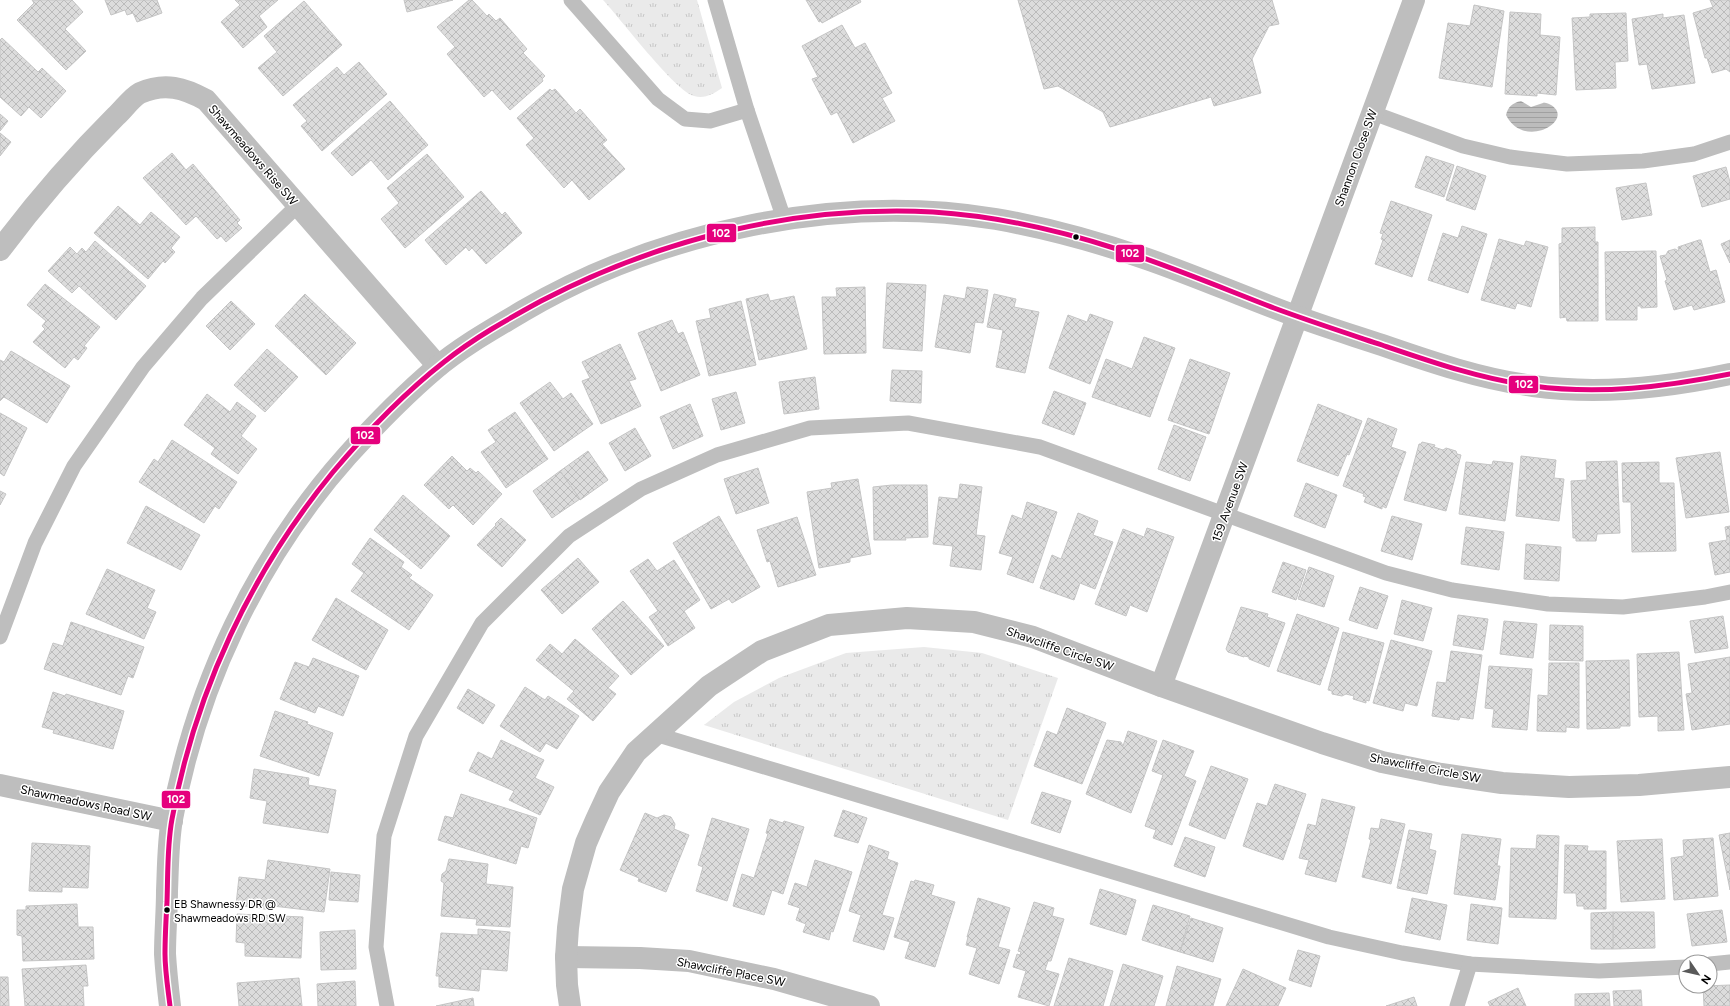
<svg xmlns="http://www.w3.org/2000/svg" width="1730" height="1006" font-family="Figtree,sans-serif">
<defs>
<pattern id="grass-tufts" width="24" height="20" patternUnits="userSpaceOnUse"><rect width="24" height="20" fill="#eaeaea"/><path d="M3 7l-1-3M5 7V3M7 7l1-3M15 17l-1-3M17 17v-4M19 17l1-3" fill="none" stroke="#c7c7c7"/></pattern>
<pattern id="water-rules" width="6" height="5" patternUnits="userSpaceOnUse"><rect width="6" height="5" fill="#bcbcbc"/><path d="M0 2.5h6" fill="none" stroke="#a0a0a0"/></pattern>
<pattern id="building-cross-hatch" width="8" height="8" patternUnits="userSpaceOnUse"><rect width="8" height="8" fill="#dcdcdc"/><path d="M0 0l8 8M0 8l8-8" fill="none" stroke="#bbb"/></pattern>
</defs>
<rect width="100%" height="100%" fill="#fff"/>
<g fill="url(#grass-tufts)">
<path d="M603,0H697L722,88C713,94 705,99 694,96C675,91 620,18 603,0Z"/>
<polygon points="924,647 982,653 1058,678 1008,820 704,725 734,702 779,678 846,653"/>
</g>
<path fill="url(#water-rules)" d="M1521,101L1531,107C1535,106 1539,104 1543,103C1545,102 1549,104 1551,105C1576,120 1524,151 1506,115C1508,107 1512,103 1521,101Z"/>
<g fill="url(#building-cross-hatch)" stroke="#c5c5c5">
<polygon points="32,0 72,0 83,12 65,29 86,51 66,70 17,20 34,3"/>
<polygon points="105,0 157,0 162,13 137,22 133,13 127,15 125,10 111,15"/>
<polygon points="235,0 278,0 259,16 267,27 243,48 221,22 240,5"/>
<polygon points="404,0 453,0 407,12"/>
<polygon points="469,0 472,0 487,16 489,14 496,21 500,18 527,49 523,53 545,76 542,79 543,81 510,110 492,90 484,97 447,54 455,47 437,27"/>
<polygon points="806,0 860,0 861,2 822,23 821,21 819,22"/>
<polygon points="1018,0 1272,0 1279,24 1269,26 1252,59 1261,93 1214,106 1211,97 1110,127 1103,112 1058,86 1044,89"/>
<polygon points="1710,0 1730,0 1730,72 1726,69 1712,73 1707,58 1705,58 1693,13 1713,7"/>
<polygon points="304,1 342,45 283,96 258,68 277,52 264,36"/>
<polygon points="1474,5 1504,11 1492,87 1439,78 1448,23 1470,26"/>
<polygon points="1510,12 1541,14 1540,35 1560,37 1556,95 1537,93 1537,96 1505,94"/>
<polygon points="1626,13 1628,61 1615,62 1616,88 1576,90 1572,18 1590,17 1590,14"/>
<polygon points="1663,14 1663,18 1684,15 1695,83 1652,89 1647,64 1639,65 1632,19"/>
<polygon points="842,25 855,48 865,43 892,93 882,98 895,121 853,143 837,112 831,115 812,79 818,77 802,46"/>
<polygon points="2,38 38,72 42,68 66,91 41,118 29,107 21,116 0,97 0,40"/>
<polygon points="359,62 387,94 322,151 301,126 307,121 293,105 337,67 344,75"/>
<polygon points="550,89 552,91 555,89 576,113 580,109 607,140 602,144 625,169 589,200 572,180 564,188 526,145 534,138 517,118"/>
<polygon points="390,101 428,145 388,180 371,160 352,176 331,153"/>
<polygon points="0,114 8,121 0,131"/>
<polygon points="0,133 11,142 0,156"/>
<polygon points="172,153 186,170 193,164 240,220 237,223 242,228 226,242 221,236 217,239 196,216 186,225 143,178"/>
<polygon points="427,154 464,197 405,248 381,219 399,203 387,188"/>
<polygon points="1426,156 1454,165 1444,197 1415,187"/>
<polygon points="1457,166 1486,176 1475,210 1446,200"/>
<polygon points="1726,167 1730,182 1730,199 1702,207 1693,176"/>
<polygon points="1646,183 1652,215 1622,220 1616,188"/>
<polygon points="481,191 501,214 502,215 505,212 522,233 486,264 472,248 469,251 466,247 446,265 425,240"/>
<polygon points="1391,201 1432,215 1412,277 1375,264 1383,240 1381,239 1383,234 1380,233"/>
<polygon points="118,206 140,225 151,212 180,237 171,248 175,252 165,263 163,261 148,279 94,233"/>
<polygon points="1462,226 1487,234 1468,293 1428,280 1443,233 1458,238"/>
<polygon points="1595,227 1595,242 1598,242 1598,321 1567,321 1566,317 1560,318 1559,244 1562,243 1562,228"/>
<polygon points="1499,239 1524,246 1526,241 1548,247 1531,307 1517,303 1515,309 1481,300"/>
<polygon points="1699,240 1701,240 1710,272 1716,270 1725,302 1694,310 1692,305 1674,310 1665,281 1667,280 1660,256 1666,255 1668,251 1675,249 1679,251 1678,247"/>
<polygon points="1730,240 1730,263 1721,244"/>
<polygon points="95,241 146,286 116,320 79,286 72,293 48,271 70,247 77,254 82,248 86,252"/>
<polygon points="1652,251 1656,251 1657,307 1641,308 1641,306 1637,306 1637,320 1606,320 1605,252"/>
<polygon points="887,283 926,285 922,351 883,348"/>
<polygon points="45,284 100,327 84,346 87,348 78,360 74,357 65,368 33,342 45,329 42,326 46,321 27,305"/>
<polygon points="865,287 866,353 824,354 822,297 837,297 836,288"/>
<polygon points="967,287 988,290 983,323 975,322 970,353 935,347 944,295 965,299"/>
<polygon points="305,294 356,343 326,375 275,326"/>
<polygon points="768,294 770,301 794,296 807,349 759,360 746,299"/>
<polygon points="994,294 1016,299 1014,307 1039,312 1025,373 996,367 1003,330 987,327"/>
<polygon points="231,301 255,324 230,350 206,326"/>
<polygon points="741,301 756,365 709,376 696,321 711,318 709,309"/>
<polygon points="1090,314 1113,322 1090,384 1049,368 1068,315 1087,322"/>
<polygon points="672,320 678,334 683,332 700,375 661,391 638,333"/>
<polygon points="1144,337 1175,348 1150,417 1092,397 1106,359 1132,369"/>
<polygon points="620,344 636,379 629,381 641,406 601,424 582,381 590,378 582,362"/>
<polygon points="267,349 298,377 265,412 234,385"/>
<polygon points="11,351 70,386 47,423 4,397 0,401 0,360 4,362"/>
<polygon points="1190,359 1230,373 1209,434 1168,420"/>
<polygon points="892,370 922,371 921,403 890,401"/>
<polygon points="815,377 819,409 784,414 779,382"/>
<polygon points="550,382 563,399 571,393 593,424 554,451 520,403"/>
<polygon points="1054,391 1086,403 1074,435 1042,423"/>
<polygon points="736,392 745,423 721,430 712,399"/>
<polygon points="207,394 230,412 237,402 256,416 241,436 257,449 238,474 211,454 215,448 184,425"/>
<polygon points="690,404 703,436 673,449 660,417"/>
<polygon points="1318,404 1362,421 1349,455 1347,454 1338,476 1297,461"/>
<polygon points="515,412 548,459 506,488 481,452 496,442 488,430"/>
<polygon points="0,413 27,428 4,476 0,473"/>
<polygon points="1368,418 1397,429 1391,447 1406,452 1386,508 1382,506 1382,509 1364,502 1366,497 1363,496 1364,494 1343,486"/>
<polygon points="1174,425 1206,437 1190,481 1158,469"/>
<polygon points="635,428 651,456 625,471 609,443"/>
<polygon points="172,440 237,482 219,509 215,506 204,523 139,482 154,459 158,462"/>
<polygon points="1422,442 1435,445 1434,447 1443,450 1446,448 1456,451 1457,454 1461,455 1446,511 1404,500 1419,444 1421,444"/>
<polygon points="588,451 608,480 580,500 560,471"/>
<polygon points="1720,452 1729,512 1686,518 1676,458"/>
<polygon points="452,456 467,471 470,468 476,473 478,471 502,494 473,525 453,505 449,509 424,485"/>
<polygon points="1521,456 1556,460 1554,478 1564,479 1559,521 1516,516"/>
<polygon points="1493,461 1513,463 1505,521 1459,514 1466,462 1492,465"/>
<polygon points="1617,461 1620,533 1597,534 1596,541 1576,541 1576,538 1573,538 1571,481 1587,480 1586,462"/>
<polygon points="1659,462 1659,483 1674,483 1676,551 1632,552 1631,502 1623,502 1622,463"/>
<polygon points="758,468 769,503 736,514 724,479"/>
<polygon points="560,471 580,499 552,518 533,491"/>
<polygon points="858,479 871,554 850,558 850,562 819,568 807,492 832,488 831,483"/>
<polygon points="1306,483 1337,495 1325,528 1294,516"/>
<polygon points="960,484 982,487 976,535 985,536 981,570 950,566 953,546 933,544 939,497 958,499"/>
<polygon points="892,485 927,485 928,537 905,538 906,540 874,540 873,487"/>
<polygon points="0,491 6,494 0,505"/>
<polygon points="403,495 450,536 421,569 374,530"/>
<polygon points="1027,502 1057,512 1033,583 1007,574 1013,557 999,553 1012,515 1022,519"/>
<polygon points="146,506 200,535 181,570 127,543"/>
<polygon points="1078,513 1098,521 1093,535 1113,542 1095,589 1080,583 1074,600 1040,588 1052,555 1061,559"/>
<polygon points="719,516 760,587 732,603 729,599 711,609 673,543"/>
<polygon points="1392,516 1422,524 1412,560 1381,551"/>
<polygon points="797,517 816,575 778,587 770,561 767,562 757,530"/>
<polygon points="501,518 526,540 502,567 477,545 496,525 495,524"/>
<polygon points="1730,526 1730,572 1715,575 1709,543 1727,540 1725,527"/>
<polygon points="1466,527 1504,532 1499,570 1461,564"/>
<polygon points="1147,528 1174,537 1147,612 1130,605 1126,616 1095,604 1123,529 1144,537"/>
<polygon points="370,538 404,562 401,567 412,575 409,578 433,595 409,630 351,591 364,573 352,564"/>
<polygon points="1526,544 1561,547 1559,581 1524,579"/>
<polygon points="578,558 599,582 562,614 541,590"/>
<polygon points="648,559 657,571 674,560 700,600 684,611 695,628 668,646 649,617 658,611 630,571"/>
<polygon points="1283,562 1306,570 1296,600 1272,592"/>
<polygon points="1309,567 1334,576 1324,607 1298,599"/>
<polygon points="107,569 155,590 147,608 156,612 144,639 86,614"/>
<polygon points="1360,587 1388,596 1377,629 1349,620"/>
<polygon points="336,598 388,630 366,670 312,640"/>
<polygon points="1402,600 1432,608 1423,641 1394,634"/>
<polygon points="623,601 664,646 631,675 592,629"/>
<polygon points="1241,607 1268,614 1267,617 1285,623 1269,667 1249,659 1249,657 1244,656 1244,657 1228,652 1226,649"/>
<polygon points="1297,614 1339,628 1320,685 1277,671"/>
<polygon points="1458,615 1488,619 1483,650 1453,645"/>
<polygon points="1723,616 1728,648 1695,653 1690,621"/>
<polygon points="1504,621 1537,624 1533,658 1500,654"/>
<polygon points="71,622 144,647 133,678 128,676 121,695 44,669 53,643 63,646"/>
<polygon points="1550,625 1583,626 1583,661 1549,660"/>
<polygon points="1343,632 1384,643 1369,701 1366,700 1366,703 1353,699 1354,696 1346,694 1342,696 1332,694 1332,691 1328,690"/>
<polygon points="575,639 619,676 608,688 616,694 593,721 567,699 574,691 536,660 550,644 562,654"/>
<polygon points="1391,640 1432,651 1417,706 1405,703 1403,711 1373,703"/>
<polygon points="1451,651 1482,655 1473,719 1460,717 1459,720 1432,716 1437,682 1446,683"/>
<polygon points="1679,652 1684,730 1658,731 1658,716 1639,717 1637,654"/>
<polygon points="1730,657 1730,724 1692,730 1686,694 1692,693 1688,664"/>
<polygon points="313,658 359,676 343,716 318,706 315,713 280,699 295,662 309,667"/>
<polygon points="1629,660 1630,726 1620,726 1620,728 1587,729 1586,661"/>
<polygon points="1549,663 1579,663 1579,728 1566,727 1566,732 1537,731 1538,695 1548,696"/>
<polygon points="1489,666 1532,669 1527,730 1492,727 1494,709 1485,708"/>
<polygon points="525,687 545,700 548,696 579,716 557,749 546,743 540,752 500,726"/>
<polygon points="468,689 495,705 483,724 457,708"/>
<polygon points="53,692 65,696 66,694 124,711 113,749 53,733 54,730 42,727"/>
<polygon points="1067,708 1106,723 1082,784 1034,766 1047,731 1057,735"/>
<polygon points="275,711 308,722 307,724 333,733 319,776 260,756"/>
<polygon points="1128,731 1157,741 1131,813 1086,794 1107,740 1121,742 1123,746"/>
<polygon points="501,740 544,760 535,778 554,787 540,815 509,800 514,791 469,771 478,752 492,759"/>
<polygon points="1163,740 1194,751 1184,776 1196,781 1172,845 1153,838 1156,830 1145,826 1163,775 1152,771"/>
<polygon points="1211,766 1248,779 1225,839 1189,825"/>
<polygon points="254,769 309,778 308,785 336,790 328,833 263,823 267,801 250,798"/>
<polygon points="1275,784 1306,794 1283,860 1243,846 1257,803 1267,806"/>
<polygon points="1042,792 1071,801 1060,833 1031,823"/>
<polygon points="461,794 537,818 528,848 521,846 516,864 438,840 445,816 453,818"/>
<polygon points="1322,799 1355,807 1336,882 1305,874 1309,860 1299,858 1308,824 1316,826"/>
<polygon points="843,810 867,818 858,843 834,836"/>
<polygon points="645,813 657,818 664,815 671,817 675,824 674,829 689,835 666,892 638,881 639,878 620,870"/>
<polygon points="712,818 749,829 727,901 696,891 703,867 698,865"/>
<polygon points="770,819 783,823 784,821 804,827 783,894 772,890 764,915 733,906 742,874 754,878 768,834 766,833"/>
<polygon points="1381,819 1405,824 1391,884 1362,877 1371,840 1369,839 1371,828 1379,829"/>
<polygon points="1409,830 1432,834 1429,849 1436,851 1427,894 1397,888"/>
<polygon points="1730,833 1730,890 1719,835"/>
<polygon points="1462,834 1501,839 1497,866 1500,866 1495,900 1454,894"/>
<polygon points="1537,835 1559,836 1556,919 1509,917 1511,848 1536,849"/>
<polygon points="1185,837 1215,847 1205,877 1174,866"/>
<polygon points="1713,838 1718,896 1674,900 1671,858 1684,856 1683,840"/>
<polygon points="1662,839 1665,899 1621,902 1617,841"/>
<polygon points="32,843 90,846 88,888 62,887 62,892 29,891"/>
<polygon points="869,845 889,852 887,859 898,863 882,915 894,918 884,950 853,941 861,915 849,911"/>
<polygon points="1565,845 1588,846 1587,851 1606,851 1606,909 1584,909 1584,906 1577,906 1576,893 1564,893"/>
<polygon points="449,859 488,864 486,884 513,887 510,927 476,925 477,919 441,916 444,883 441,881 442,874 446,871"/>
<polygon points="268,860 330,869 324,912 273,906 272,910 236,905 239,877 265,880"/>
<polygon points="815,860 852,872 833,932 831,931 829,940 803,932 806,924 796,920 800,908 788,904 795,883 807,887"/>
<polygon points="331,872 360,875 358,902 329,900"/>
<polygon points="915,880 934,885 931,895 955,902 935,967 905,958 910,942 894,937 911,881 914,882"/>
<polygon points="1100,889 1136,900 1126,935 1090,924"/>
<polygon points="978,898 1010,908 998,947 1010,950 999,984 969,974 977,948 966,945 968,937 967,937"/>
<polygon points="1412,898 1447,905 1440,940 1405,932"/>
<polygon points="1034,902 1054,908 1052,916 1064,919 1051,961 1048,961 1045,970 1059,974 1049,1006 1018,997 1026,971 1013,967 1017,954 1020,955 1021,952 1018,951"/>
<polygon points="77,904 78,927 93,927 94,959 23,961 22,936 17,935 17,910 26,910 26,906"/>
<polygon points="1471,904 1502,908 1498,944 1467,940"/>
<polygon points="1153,905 1190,916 1180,952 1142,940"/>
<polygon points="1722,910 1727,942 1692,946 1687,914"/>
<polygon points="1613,912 1654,912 1655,948 1613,949"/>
<polygon points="1613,912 1613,949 1591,949 1591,913"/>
<polygon points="237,914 303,917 301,958 245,956 245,943 236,942"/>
<polygon points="1191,918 1223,928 1213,962 1180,952"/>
<polygon points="478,929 510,932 507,971 481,969 479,991 439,987 439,976 436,976 441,933 478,935"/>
<polygon points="355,930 356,969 321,970 320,932"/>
<polygon points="1298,950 1320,956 1311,987 1289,980"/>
<polygon points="1069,958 1113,971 1103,1006 1054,1006"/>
<polygon points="1123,964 1163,976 1154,1006 1110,1006"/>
<polygon points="86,965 88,986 83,986 84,1006 25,1006 22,969"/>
<polygon points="1177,966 1221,979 1213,1006 1166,1006"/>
<polygon points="1243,969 1286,988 1278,1006 1226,1006"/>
<polygon points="0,977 8,977 9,1006 0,1006"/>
<polygon points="299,978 302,1006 239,1006 237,983"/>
<polygon points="355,981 356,1006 318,1006 317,984"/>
<polygon points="1730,985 1730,1006 1704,1006 1703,986"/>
<polygon points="1518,988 1526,1006 1490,1006 1488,1002"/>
<polygon points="1641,990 1642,1006 1614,1006 1613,991"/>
<polygon points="1609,993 1610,1006 1575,1006 1575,994"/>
<polygon points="1414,997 1417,1006 1386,1006"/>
<polygon points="473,998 474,1006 436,1006"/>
</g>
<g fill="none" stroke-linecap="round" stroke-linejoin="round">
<g stroke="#bebebe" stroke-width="15">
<polyline points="571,0 658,99 685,119 710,121 747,110"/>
<polyline points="715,0 747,110 784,219"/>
<polyline points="1373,113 1463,146 1510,157 1567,164 1643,161 1694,154 1730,142"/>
<polyline points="0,637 35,543 74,466 143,367 202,298 297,206"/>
<polyline points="655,734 1329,937 1402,953 1470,964 1599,971 1686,967"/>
<polyline points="1710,964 1730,962"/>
<polyline points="387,1006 376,947 384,836 416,736 482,623 569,536 641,489 717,455 810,428 908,423 1040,447 1386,573 1452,590 1548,604 1623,607 1705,597 1730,592"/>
<polyline points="1457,1006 1470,964"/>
</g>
<g stroke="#bebebe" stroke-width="22">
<path d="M0,250C35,203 74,158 116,116C123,110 131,98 140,93C165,82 184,88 206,100L438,366"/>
<polyline points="1161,686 1414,0"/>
<polyline points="0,785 172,821"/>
<polyline points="566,957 640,958 689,961 774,979 869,1006"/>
<path d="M170,1006C168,989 166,971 165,954C165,933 167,912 167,891C168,867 168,842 172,819C196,686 257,557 347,456C375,425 404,395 436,368C462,346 493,329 523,311C660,231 838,193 996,219C1047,228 1098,242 1147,259C1196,276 1244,297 1293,315C1322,326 1352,335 1382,345C1431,362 1481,379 1533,386C1599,395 1665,388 1730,374"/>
<polyline points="570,1006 567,985 566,957 568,928 573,889 586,843 596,820 609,792 636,752 709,686 762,651 829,625 907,618 974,622 1033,637 1161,686 1322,743 1382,762 1441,774 1502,783 1569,787 1639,785 1730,777"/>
</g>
<defs>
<path id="bus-1" d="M170,1006C168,989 165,971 165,954C165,937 166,919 167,902C168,874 167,846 172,819C195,692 251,572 333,472C366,433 403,394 444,362C474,338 508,319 541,301C662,238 797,205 933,212C996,216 1058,230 1117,249C1170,266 1222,288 1274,308C1309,321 1346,333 1382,345C1432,362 1481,379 1533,386C1599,395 1665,387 1730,374"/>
</defs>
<use href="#bus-1" stroke="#fff" stroke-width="8"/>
<use href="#bus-1" stroke="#e5007d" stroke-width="5"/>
</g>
<g fill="#000" stroke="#fff" stroke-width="1.5">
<circle cx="1076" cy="237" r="3.5"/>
<circle cx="167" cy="910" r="3.5"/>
</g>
<g text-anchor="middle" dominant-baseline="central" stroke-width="3" stroke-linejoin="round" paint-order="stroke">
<g font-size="11" fill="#000" stroke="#fff" text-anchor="start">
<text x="174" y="904">EB Shawnessy DR @<tspan x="174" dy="14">Shawmeadows RD SW</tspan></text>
</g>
<g font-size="12" fill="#000" stroke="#fff">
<text transform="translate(253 155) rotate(49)">Shawmeadows Rise SW</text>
<text transform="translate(1356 158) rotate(-70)">Shannon Close SW</text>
<text transform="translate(1230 502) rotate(-70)">159 Avenue SW</text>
<text transform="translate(1060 649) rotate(19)">Shawcliffe Circle SW</text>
<text transform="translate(1425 768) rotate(11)">Shawcliffe Circle SW</text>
<text transform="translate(86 803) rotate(12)">Shawmeadows Road SW</text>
<text transform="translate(731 972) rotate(11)">Shawcliffe Place SW</text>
</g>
</g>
<g stroke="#fff" stroke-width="1.5">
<rect x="706" y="223" width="31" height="20" rx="4" fill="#e5007d"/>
<rect x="1115" y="244" width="30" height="19" rx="4" fill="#e5007d"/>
<rect x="1508" y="375" width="31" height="19" rx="4" fill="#e5007d"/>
<rect x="350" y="426" width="31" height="19" rx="4" fill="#e5007d"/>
<rect x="161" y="790" width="30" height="19" rx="4" fill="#e5007d"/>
</g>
<g font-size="11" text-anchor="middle" font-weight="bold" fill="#fff">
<text x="721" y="237">102</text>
<text x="1130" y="257">102</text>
<text x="1524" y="388">102</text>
<text x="365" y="439">102</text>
<text x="176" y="803">102</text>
</g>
<g transform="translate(1698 974) rotate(124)"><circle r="19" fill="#ffffff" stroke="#999999"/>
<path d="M0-3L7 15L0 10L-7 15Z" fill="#595959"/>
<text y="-6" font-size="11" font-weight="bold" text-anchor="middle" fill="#000000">N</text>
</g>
</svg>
